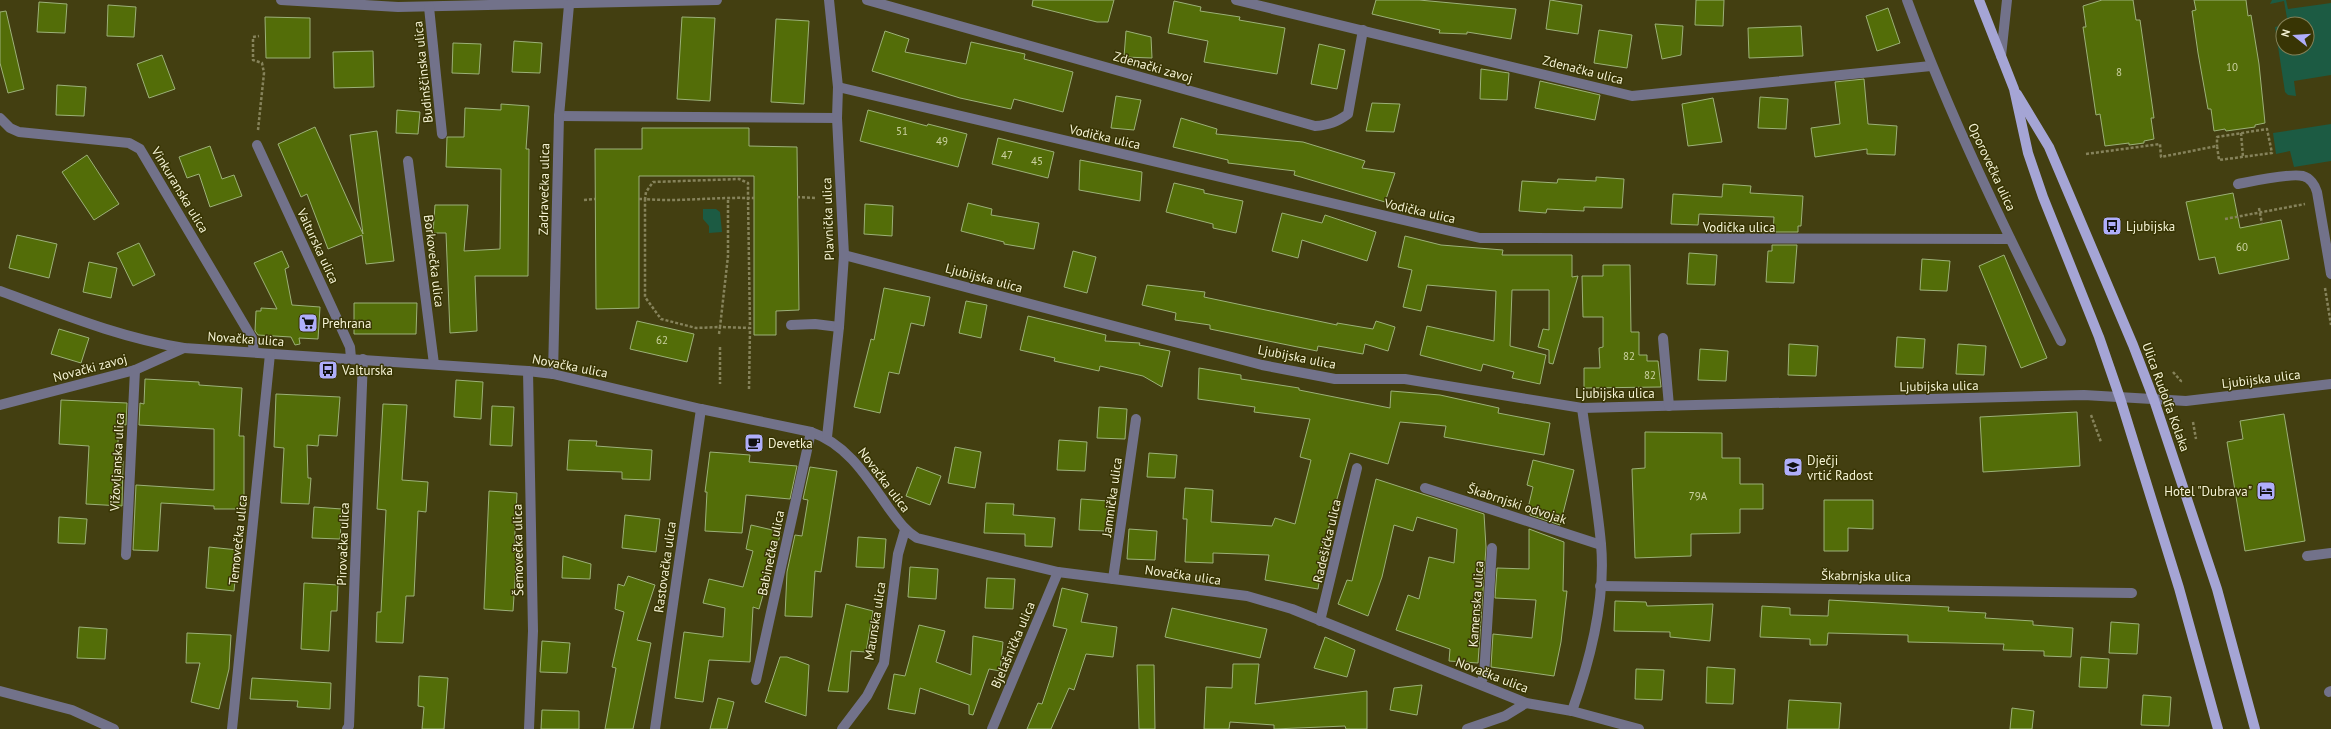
<svg xmlns="http://www.w3.org/2000/svg" width="2331" height="729" font-family="'PT Sans',sans-serif">
<rect width="100%" height="100%" fill="#433f11"/>
<g fill="#1c5b43">
<polygon points="2272,0 2286,0 2288,9 2331,3 2331,75 2294,81 2296,96 2288,95 2285,92 2275,27 2283,25 2283,48 2307,48 2307,24 2288,24 2284,1 2270,4"/>
<polygon points="2331,124 2331,161 2294,167 2290,151 2276,154 2273,133"/>
<polygon points="703,209 716,209 720,212 722,232 709,233 709,226 703,219"/>
</g>
<g fill="#536d08" stroke="#9cb178">
<polygon points="1033,0 1114,0 1108,22 1097,22 1032,6"/>
<polygon points="1376,0 1419,0 1516,9 1511,39 1467,32 1467,34 1439,33 1440,30 1372,14"/>
<polygon points="1550,0 1582,5 1578,34 1546,29"/>
<polygon points="1696,0 1724,0 1723,26 1695,25"/>
<polygon points="2102,0 2133,0 2136,20 2140,20 2154,118 2151,118 2154,139 2144,141 2144,143 2129,145 2129,143 2105,146 2100,114 2096,115 2083,27 2086,27 2083,6"/>
<polygon points="2194,0 2246,0 2248,16 2251,15 2259,64 2265,123 2255,125 2255,127 2226,131 2225,129 2214,131 2211,109 2208,109 2198,53 2192,11 2196,10"/>
<polygon points="1174,1 1201,7 1200,11 1240,17 1239,20 1285,28 1277,74 1204,62 1208,41 1168,33"/>
<polygon points="39,2 67,4 65,33 37,32"/>
<polygon points="108,5 136,7 134,37 107,36"/>
<polygon points="1888,8 1900,43 1877,51 1866,16"/>
<polygon points="6,11 24,89 8,93 0,63 0,12"/>
<polygon points="265,17 310,18 310,58 266,58"/>
<polygon points="682,17 715,18 710,101 677,99"/>
<polygon points="776,19 809,21 804,104 771,102"/>
<polygon points="1655,24 1683,26 1681,55 1662,59"/>
<polygon points="1801,26 1803,56 1749,58 1748,28"/>
<polygon points="1599,30 1632,35 1627,68 1594,63"/>
<polygon points="885,31 909,39 905,52 966,64 971,42 1025,54 1024,59 1073,72 1063,112 1014,99 1011,109 960,98 872,71"/>
<polygon points="1126,31 1151,37 1152,58 1124,57"/>
<polygon points="514,41 542,43 540,73 512,72"/>
<polygon points="453,43 481,44 479,74 452,73"/>
<polygon points="1319,44 1345,50 1337,89 1311,84"/>
<polygon points="373,51 374,87 334,88 333,52"/>
<polygon points="162,55 175,89 149,98 137,64"/>
<polygon points="1481,69 1509,73 1507,100 1480,99"/>
<polygon points="1864,79 1868,124 1897,126 1895,155 1867,154 1867,149 1815,157 1811,128 1840,124 1835,82"/>
<polygon points="1540,81 1600,95 1595,120 1535,108"/>
<polygon points="57,85 86,87 84,116 56,115"/>
<polygon points="1116,96 1141,100 1134,130 1111,128"/>
<polygon points="1760,97 1788,99 1786,129 1758,128"/>
<polygon points="1713,98 1722,142 1688,146 1682,104"/>
<polygon points="1372,103 1400,104 1394,132 1366,131"/>
<polygon points="501,104 529,106 526,149 529,149 528,276 475,276 477,331 450,333 446,233 433,233 435,205 468,205 464,251 500,249 501,169 446,167 447,137 464,137 465,108 501,110"/>
<polygon points="397,110 420,112 418,134 396,133"/>
<polygon points="868,110 927,126 928,124 967,134 958,167 860,141"/>
<polygon points="1181,118 1217,129 1216,134 1303,142 1365,161 1362,168 1395,173 1385,202 1294,175 1295,171 1228,163 1228,160 1173,147"/>
<polygon points="315,127 363,234 350,135 377,131 394,261 366,264 362,235 328,249 307,194 301,197 278,144"/>
<polygon points="642,128 749,128 749,146 797,147 799,310 776,311 776,335 754,335 754,176 639,176 639,308 596,309 595,149 642,149"/>
<polygon points="998,138 1054,152 1048,178 992,164"/>
<polygon points="210,146 222,179 234,175 242,196 210,207 199,174 187,178 179,157"/>
<polygon points="87,155 119,204 94,220 62,172"/>
<polygon points="1080,160 1142,172 1140,201 1079,190"/>
<polygon points="1596,177 1624,179 1622,208 1584,207 1584,211 1547,209 1546,213 1519,211 1522,181 1557,183 1558,179 1596,181"/>
<polygon points="1174,183 1204,190 1204,193 1243,201 1236,233 1213,228 1213,224 1166,212"/>
<polygon points="1723,184 1751,186 1750,193 1803,196 1801,226 1798,226 1798,232 1773,232 1774,217 1699,214 1698,225 1671,224 1673,194 1722,197"/>
<polygon points="2233,193 2240,228 2281,220 2289,259 2219,274 2215,257 2199,260 2186,202"/>
<polygon points="968,203 992,209 991,215 1039,223 1034,249 1004,244 1004,242 961,231"/>
<polygon points="865,204 893,206 892,236 864,234"/>
<polygon points="1282,213 1322,223 1325,215 1376,232 1367,261 1302,240 1298,258 1272,251"/>
<polygon points="17,235 57,244 49,278 9,268"/>
<polygon points="1405,236 1441,245 1503,250 1502,255 1572,255 1572,277 1578,276 1553,364 1549,363 1549,350 1538,347 1543,329 1549,330 1549,290 1512,290 1510,346 1546,355 1540,384 1512,378 1514,372 1483,364 1481,371 1420,355 1427,326 1494,341 1496,291 1427,285 1421,311 1403,307 1412,270 1398,267"/>
<polygon points="139,243 155,275 133,286 117,253"/>
<polygon points="1772,245 1797,245 1794,283 1766,282 1768,251 1772,251"/>
<polygon points="282,251 289,267 285,269 292,305 320,307 318,339 299,338 300,344 295,345 291,337 258,335 255,331 256,311 261,311 261,308 277,309 254,263"/>
<polygon points="1073,251 1096,257 1087,293 1064,287"/>
<polygon points="1689,253 1717,255 1715,285 1687,284"/>
<polygon points="2004,255 2047,358 2021,368 1979,266"/>
<polygon points="1922,259 1950,261 1947,291 1920,290"/>
<polygon points="89,262 117,268 111,298 83,292"/>
<polygon points="1603,265 1630,265 1631,332 1639,332 1639,355 1647,355 1647,361 1658,361 1661,387 1584,388 1584,368 1600,368 1599,348 1603,347 1603,317 1583,317 1582,276 1603,276"/>
<polygon points="1147,285 1205,292 1204,297 1337,325 1337,323 1373,329 1376,321 1395,327 1388,351 1365,344 1363,354 1318,346 1317,351 1210,329 1210,325 1175,320 1176,313 1142,305"/>
<polygon points="884,288 930,297 924,326 911,323 899,374 889,372 880,413 854,407 871,339 874,340"/>
<polygon points="966,301 987,305 981,338 959,333"/>
<polygon points="354,303 417,303 416,334 354,334"/>
<polygon points="1028,316 1106,335 1105,341 1140,343 1139,345 1170,351 1162,387 1143,376 1100,366 1099,371 1054,361 1055,358 1020,350"/>
<polygon points="637,321 694,334 687,362 630,349"/>
<polygon points="59,329 89,338 81,363 51,354"/>
<polygon points="1897,337 1925,339 1923,368 1895,367"/>
<polygon points="1789,344 1818,346 1816,376 1788,375"/>
<polygon points="1958,344 1986,346 1984,375 1956,374"/>
<polygon points="1700,349 1728,351 1726,381 1698,380"/>
<polygon points="1199,368 1241,375 1241,379 1299,388 1299,390 1390,408 1391,391 1440,395 1499,408 1498,413 1550,423 1544,455 1444,437 1446,426 1400,422 1388,464 1350,453 1320,559 1323,559 1318,589 1265,580 1269,555 1213,553 1213,563 1185,562 1187,519 1183,519 1185,488 1213,490 1211,522 1272,526 1275,518 1295,524 1311,460 1300,457 1310,419 1254,412 1255,407 1198,399"/>
<polygon points="145,379 199,382 199,385 242,388 239,436 244,436 244,509 214,509 214,506 161,503 158,551 133,550 136,485 214,490 214,429 139,425 140,403 144,404"/>
<polygon points="456,380 483,382 481,419 454,417"/>
<polygon points="276,394 340,397 337,436 319,435 318,446 307,445 308,478 311,478 309,504 281,503 284,448 274,447"/>
<polygon points="61,400 127,403 126,425 119,424 117,460 123,461 122,506 86,504 89,446 59,444"/>
<polygon points="383,404 407,405 402,480 428,482 426,512 418,511 414,596 406,596 403,643 376,642 377,612 381,612 386,510 377,509"/>
<polygon points="492,406 514,407 512,446 490,445"/>
<polygon points="1099,407 1127,409 1125,439 1097,438"/>
<polygon points="2077,412 2080,466 1983,472 1980,417"/>
<polygon points="2284,414 2305,541 2245,551 2227,442 2243,439 2240,421"/>
<polygon points="1645,432 1722,433 1722,458 1740,458 1740,484 1763,484 1763,509 1740,509 1740,533 1691,534 1691,556 1635,558 1632,469 1645,468"/>
<polygon points="569,440 597,441 596,446 652,450 650,480 622,479 622,472 567,470"/>
<polygon points="1059,440 1087,442 1085,471 1057,470"/>
<polygon points="955,447 981,452 975,488 948,483"/>
<polygon points="710,452 750,455 749,462 797,466 790,499 746,495 742,533 705,531 707,492 705,492"/>
<polygon points="1149,453 1177,455 1175,478 1147,477"/>
<polygon points="1533,460 1574,470 1560,525 1530,515 1530,509 1528,508 1533,487 1527,485"/>
<polygon points="810,467 837,471 821,572 815,571 812,617 785,616 787,572 795,535 802,536 808,500 803,499"/>
<polygon points="917,467 941,476 930,505 906,496"/>
<polygon points="1376,479 1484,514 1486,547 1478,663 1449,661 1450,649 1396,630 1408,595 1419,599 1429,557 1454,563 1457,529 1417,517 1413,531 1394,525 1382,577 1368,616 1338,604 1347,580 1352,581"/>
<polygon points="489,491 517,493 514,551 517,551 513,611 484,609"/>
<polygon points="1081,499 1108,501 1106,531 1079,530"/>
<polygon points="1824,500 1873,500 1873,529 1848,528 1848,551 1824,551"/>
<polygon points="986,503 1014,504 1013,515 1055,518 1052,547 1025,546 1025,534 984,533"/>
<polygon points="314,507 342,509 340,539 312,538"/>
<polygon points="625,515 660,519 656,552 622,548"/>
<polygon points="59,517 87,519 85,544 58,543"/>
<polygon points="751,525 781,532 759,609 753,607 750,662 709,660 703,702 675,698 684,632 723,637 725,608 703,603 709,579 743,587 753,551 746,549"/>
<polygon points="1129,529 1157,531 1155,560 1127,559"/>
<polygon points="1529,529 1564,542 1563,591 1567,591 1561,642 1554,676 1491,667 1493,634 1532,638 1536,600 1495,598 1497,568 1529,569"/>
<polygon points="858,537 886,539 884,568 856,567"/>
<polygon points="209,547 238,550 234,591 206,588"/>
<polygon points="563,556 591,564 590,579 562,578"/>
<polygon points="910,567 938,569 936,599 908,597"/>
<polygon points="628,576 655,585 637,640 651,643 633,729 605,729 616,668 612,667 624,612 615,609 618,584 624,586"/>
<polygon points="987,578 1015,579 1013,609 985,608"/>
<polygon points="304,583 338,585 337,611 331,611 329,651 301,649"/>
<polygon points="1062,588 1088,594 1081,622 1117,627 1113,657 1086,654 1074,690 1069,688 1051,729 1027,729 1038,703 1042,704 1067,629 1053,626"/>
<polygon points="1829,600 1949,607 1948,611 1986,613 1985,618 2033,621 2033,625 2073,628 2071,657 2044,656 2044,651 2003,650 2004,644 1908,642 1908,635 1828,633 1827,645 1810,645 1810,639 1760,637 1762,606 1790,608 1790,615 1828,616"/>
<polygon points="1615,601 1646,602 1647,606 1713,604 1710,641 1670,637 1670,632 1614,631"/>
<polygon points="846,604 873,611 866,652 851,651 848,692 828,691"/>
<polygon points="1172,608 1267,629 1260,658 1165,637"/>
<polygon points="2111,622 2139,624 2137,654 2109,653"/>
<polygon points="919,625 945,631 936,662 971,675 973,636 1003,642 1000,671 989,669 973,715 969,714 969,705 920,688 915,714 888,709 894,674 905,676"/>
<polygon points="79,627 107,629 105,659 77,658"/>
<polygon points="187,633 231,635 229,669 219,709 191,702 200,663 186,663"/>
<polygon points="1325,637 1355,650 1347,677 1314,668"/>
<polygon points="542,641 570,643 567,673 540,672"/>
<polygon points="780,657 787,657 809,665 806,716 765,702"/>
<polygon points="2081,657 2109,659 2107,688 2079,687"/>
<polygon points="1233,664 1259,664 1255,704 1367,691 1367,729 1346,729 1345,726 1274,729 1274,725 1230,722 1229,729 1204,729 1206,687 1232,688"/>
<polygon points="1137,665 1154,665 1155,729 1139,729"/>
<polygon points="1707,667 1735,669 1733,704 1706,703"/>
<polygon points="1636,669 1664,670 1662,700 1635,699"/>
<polygon points="419,676 448,678 444,729 422,729 424,707 418,706"/>
<polygon points="252,678 331,683 330,709 297,707 298,701 250,699"/>
<polygon points="1422,685 1417,715 1390,710 1394,688"/>
<polygon points="2143,695 2171,697 2169,726 2141,725"/>
<polygon points="718,698 734,702 727,729 710,729"/>
<polygon points="1789,700 1841,703 1839,729 1787,729"/>
<polygon points="2012,708 2034,711 2032,729 2010,729"/>
<polygon points="542,710 579,711 579,729 541,729"/>
</g>
<g fill="none" stroke-linecap="round" stroke-linejoin="round">
<g stroke="#86835b" stroke-width="2.5" stroke-dasharray="3 2" stroke-linecap="butt">
<polyline points="258,130 264,73 262,63 253,60 253,37 259,36"/>
<polyline points="2241,133 2243,157"/>
<polyline points="2086,154 2160,144 2161,157 2217,146 2219,160 2272,153 2267,129 2217,137 2217,146"/>
<polyline points="797,197 815,198"/>
<polyline points="639,199 645,199 646,192 653,182 739,179 748,183 748,198 754,198"/>
<polyline points="584,200 595,199"/>
<polyline points="2259,208 2262,224"/>
<polyline points="2225,219 2305,204"/>
<polyline points="2325,288 2331,325"/>
<path d="M719,334L720,327L750,328L748,198C714,197 679,202 645,199V297L661,319L696,328L720,327L728,256V198"/>
<polyline points="720,347 720,384"/>
<polyline points="2173,372 2181,381 2180,383"/>
<polyline points="749,389 750,328"/>
<polyline points="2091,415 2101,442"/>
<polyline points="2193,422 2196,439"/>
</g>
<g stroke="#72728a" stroke-width="10">
<polyline points="281,0 398,7 717,0"/>
<path d="M867,0L1315,126C1329,125 1337,122 1348,114L1363,30"/>
<polyline points="1236,0 1632,96 1931,66"/>
<path d="M1907,0C1950,117 2005,230 2061,341"/>
<polyline points="429,7 442,134"/>
<polyline points="2001,56 2007,0"/>
<polyline points="838,87 1480,238 2010,239"/>
<polyline points="559,116 837,118"/>
<polyline points="0,118 10,128 19,132 129,143 140,149 252,338 254,352"/>
<polyline points="257,145 350,347 351,358"/>
<polyline points="408,161 434,364"/>
<path d="M2238,184C2253,181 2289,173 2303,176C2310,178 2315,185 2317,192L2331,274"/>
<polyline points="844,255 1262,365 1335,379 1405,379 1582,408 2084,395 2186,401 2331,384"/>
<path d="M0,291C60,313 120,338 184,348L528,371L553,374L701,409L811,432C847,444 867,477 888,507C897,519 904,530 917,538L1058,572L1247,596L1292,609L1526,703L1572,711L1639,729"/>
<polyline points="791,325 815,324 839,327"/>
<polyline points="1663,338 1669,406"/>
<polyline points="528,371 533,631 529,729"/>
<polyline points="553,374 559,116 569,5"/>
<polyline points="0,405 135,370 184,348"/>
<polyline points="827,437 839,327 844,255 837,118 838,87 829,0"/>
<polyline points="1425,488 1601,545"/>
<polyline points="126,555 135,370"/>
<polyline points="2307,556 2331,553"/>
<polyline points="1113,579 1136,419"/>
<polyline points="1600,586 2132,593"/>
<polyline points="1320,621 1357,468"/>
<polyline points="756,680 811,432"/>
<polyline points="1480,684 1484,676 1492,548"/>
<polyline points="0,691 72,710 114,729"/>
<polyline points="2329,692 2331,691"/>
<path d="M1572,711C1591,658 1606,600 1601,544C1597,499 1588,453 1582,408"/>
<polyline points="232,729 270,354"/>
<polyline points="347,729 349,726 363,359"/>
<polyline points="655,729 701,409"/>
<polyline points="842,729 867,696 884,663 898,554 905,530"/>
<polyline points="992,729 1058,572"/>
<polyline points="1467,729 1505,716 1526,703"/>
</g>
<g stroke="#a5a5d5" stroke-width="10">
<polyline points="1979,0 2014,89 2028,153 2043,197 2099,337 2120,398 2179,588 2218,729"/>
<polyline points="2017,94 2049,147 2133,345 2154,400 2217,589 2255,729"/>
</g>
</g>
<defs>
<symbol id="bus-square" viewBox="-11 -11 22 22"><rect x="-9" y="-9" width="18" height="18" rx="4" fill="#afaefa" stroke="#383504"/><path d="M-5-6H5V4H4V6H2V4H-2V6H-4V4H-5ZM-3.5-4V0h7V-4ZM-3.5 1.2v1.5H-2V1.2ZM2 1.2v1.5H3.5V1.2Z" fill="#111"/></symbol>
<symbol id="supermarket-square" viewBox="-11 -11 22 22"><rect x="-9" y="-9" width="18" height="18" rx="4" fill="#afaefa" stroke="#383504"/><path d="M-6-5.5h2.5l.6 2H6L4.5 2H-2.5L-4.4-4H-6ZM-1.5 3.2a1.3 1.3 0 1 0 .1 0ZM3 3.2a1.3 1.3 0 1 0 .1 0Z" fill="#111"/></symbol>
<symbol id="cafe-square" viewBox="-11 -11 22 22"><rect x="-9" y="-9" width="18" height="18" rx="4" fill="#afaefa" stroke="#383504"/><path d="M-5.5-4.5H6V0H3Q3 3.5 0 3.5H-2.5Q-5.5 3.5-5.5 0ZM3-3.2v2h1.7v-2ZM-6 4.5H4V6H-6Z" fill="#111"/></symbol>
<symbol id="school-square" viewBox="-11 -11 22 22"><rect x="-9" y="-9" width="18" height="18" rx="4" fill="#afaefa" stroke="#383504"/><path d="M0-5L7-2L0 1L-7-2ZM-4 1L0 2.5L4 1V4Q0 6-4 4Z" fill="#111"/></symbol>
<symbol id="hotel-square" viewBox="-11 -11 22 22"><rect x="-9" y="-9" width="18" height="18" rx="4" fill="#afaefa" stroke="#383504"/><path d="M-6-4.5h1.5V1H6V5H4.5V3h-9V5H-6ZM-4 0a1.8 1.8 0 1 1 3.6 0ZM.5 0V-2.5h3Q6-2.5 6 0Z" fill="#111"/></symbol>
</defs>
<g fill-rule="evenodd">
<use href="#bus-square" x="2101" y="215" width="22" height="22"/>
<use href="#supermarket-square" x="297" y="312" width="22" height="22"/>
<use href="#bus-square" x="317" y="359" width="22" height="22"/>
<use href="#cafe-square" x="743" y="432" width="22" height="22"/>
<use href="#school-square" x="1782" y="456" width="22" height="22"/>
<use href="#hotel-square" x="2255" y="480" width="22" height="22"/>
</g>
<g text-anchor="middle" dominant-baseline="central" stroke-width="3" stroke-linejoin="round" paint-order="stroke">
<g font-size="11" fill="#ccd2a2">
<text x="2232" y="67">10</text>
<text x="2119" y="72">8</text>
<text x="902" y="131">51</text>
<text x="942" y="141">49</text>
<text x="1007" y="155">47</text>
<text x="1037" y="161">45</text>
<text x="2242" y="247">60</text>
<text x="662" y="340">62</text>
<text x="1629" y="356">82</text>
<text x="1650" y="375">82</text>
<text x="1698" y="496">79A</text>
</g>
<g font-size="13" fill="#f5f3d5" stroke="#383504">
<text transform="translate(1153 67) rotate(16)">Zdenački zavoj</text>
<text transform="translate(1583 70) rotate(14)">Zdenačka ulica</text>
<text transform="translate(423 72) rotate(-96)">Budinščinska ulica</text>
<text transform="translate(1105 137) rotate(13)">Vodička ulica</text>
<text transform="translate(1992 167) rotate(65)">Oporovečka ulica</text>
<text transform="translate(544 189) rotate(-89)">Zadravečka ulica</text>
<text transform="translate(180 190) rotate(59)">Vinkuranska ulica</text>
<text transform="translate(1420 211) rotate(13)">Vodička ulica</text>
<text transform="translate(828 219) rotate(-92)">Plavnička ulica</text>
<text x="1739" y="227">Vodička ulica</text>
<text transform="translate(318 246) rotate(65)">Valturska ulica</text>
<text transform="translate(434 261) rotate(83)">Borkovečka ulica</text>
<text transform="translate(984 278) rotate(15)">Ljubijska ulica</text>
<text transform="translate(246 339) rotate(4)">Novačka ulica</text>
<text transform="translate(1297 357) rotate(11)">Ljubijska ulica</text>
<text transform="translate(570 366) rotate(11)">Novačka ulica</text>
<text transform="translate(90 368) rotate(-15)">Novački zavoj</text>
<text transform="translate(2261 379) rotate(-7)">Ljubijska ulica</text>
<text transform="translate(1939 386) rotate(-1)">Ljubijska ulica</text>
<text x="1615" y="393">Ljubijska ulica</text>
<text transform="translate(2166 397) rotate(70)">Ulica Rudolfa Kolaka</text>
<text transform="translate(117 462) rotate(-87)">Vižovljanska ulica</text>
<text transform="translate(884 480) rotate(53)">Novačka ulica</text>
<text transform="translate(1112 497) rotate(-82)">Jamnička ulica</text>
<text transform="translate(1517 504) rotate(18)">Škabrnjski odvojak</text>
<text transform="translate(238 540) rotate(-84)">Temovečka ulica</text>
<text transform="translate(1327 541) rotate(-77)">Radešićka ulica</text>
<text transform="translate(343 544) rotate(-88)">Pirovačka ulica</text>
<text transform="translate(518 550) rotate(-91)">Šemovečka ulica</text>
<text transform="translate(771 553) rotate(-78)">Babinečka ulica</text>
<text transform="translate(665 567) rotate(-82)">Rastovačka ulica</text>
<text transform="translate(1183 575) rotate(8)">Novačka ulica</text>
<text transform="translate(1866 576) rotate(1)">Škabrnjska ulica</text>
<text transform="translate(1476 604) rotate(-86)">Kamenska ulica</text>
<text transform="translate(875 621) rotate(-81)">Maunska ulica</text>
<text transform="translate(1013 645) rotate(-67)">Bjelašnička ulica</text>
<text transform="translate(1492 675) rotate(21)">Novačka ulica</text>
</g>
<g font-size="13" fill="#f5f3d5" stroke="#383504" text-anchor="start">
<text x="2126" y="226">Ljubijska</text>
<text x="322" y="323">Prehrana</text>
<text x="342" y="370">Valturska</text>
<text x="768" y="443">Devetka</text>
<text x="1807" y="460">Dječji<tspan x="1807" dy="15">vrtić Radost</tspan></text>
<text x="2252" y="491" text-anchor="end">Hotel "Dubrava"</text>
</g>
</g>
<g transform="translate(2295 36) rotate(287)"><circle r="19" fill="#383504" stroke="#848158"/>
<path d="M0-3L7 15L0 10L-7 15Z" fill="#afaefa"/>
<text y="-6" font-size="11" font-weight="bold" text-anchor="middle" fill="#f5f3d5">N</text>
</g>
</svg>
